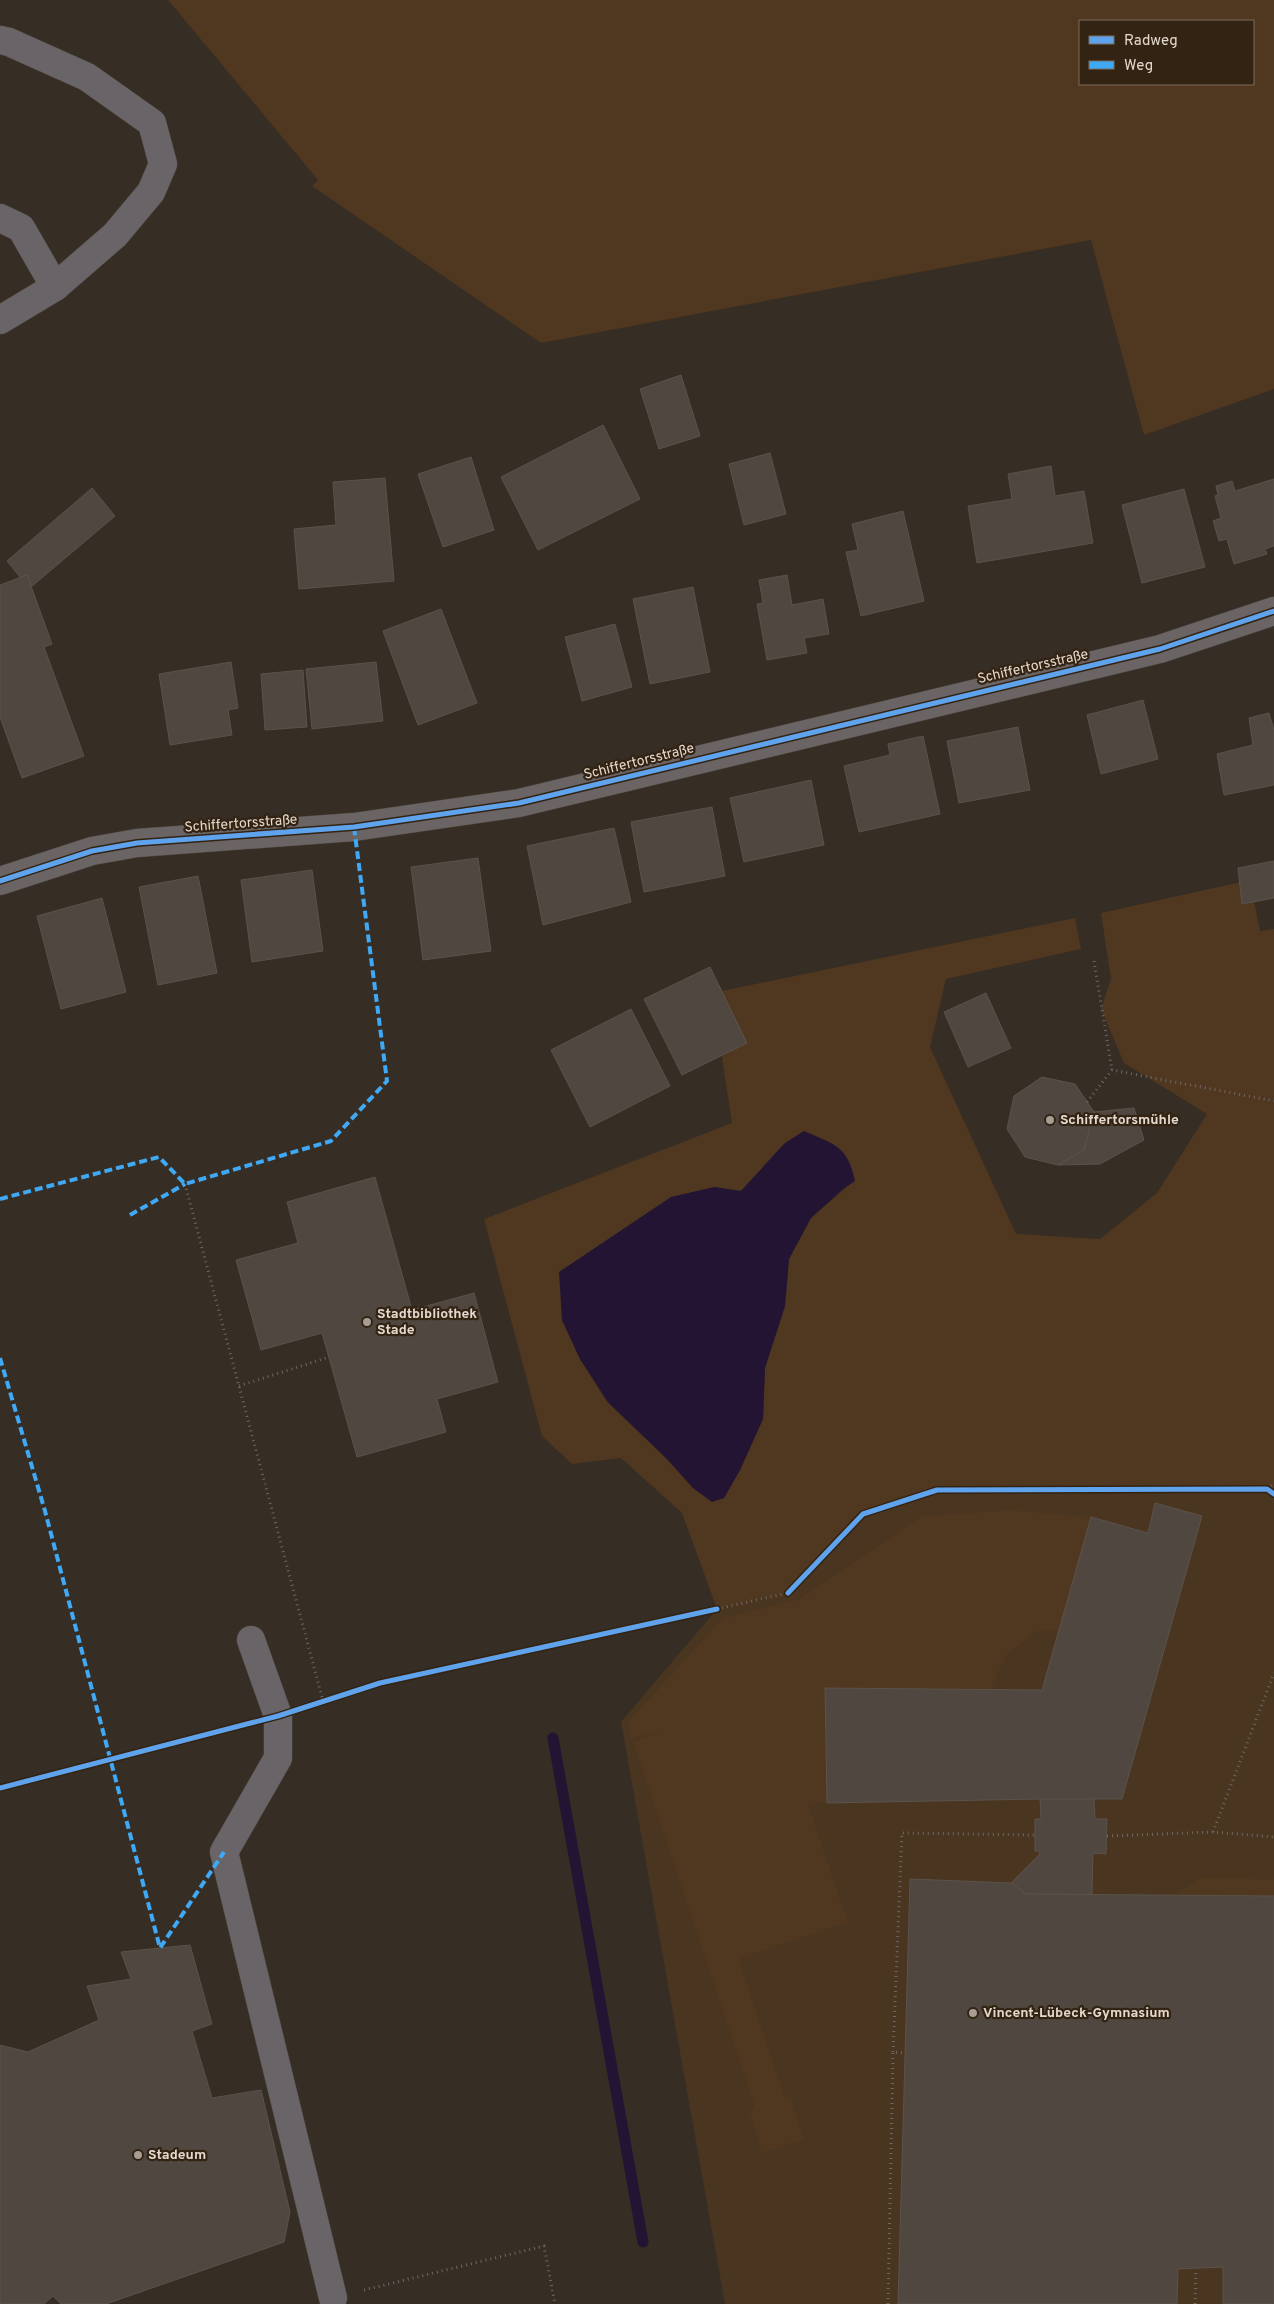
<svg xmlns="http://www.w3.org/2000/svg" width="1274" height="2304" font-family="Overpass,sans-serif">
<rect width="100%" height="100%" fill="#362d24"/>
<polygon fill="#493520" points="1267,1489 1274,1494 1274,2304 725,2304 621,1722 717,1609 788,1593 863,1514 937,1490"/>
<g fill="#50371f" fill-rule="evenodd">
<path d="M168,0H1274V389L1144,435L1091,240L541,343L312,186L318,180ZM1080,21H1253V84H1080Z"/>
<path d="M1250,880L1260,931L1274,929V1494L1267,1489L937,1490L863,1514L788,1593L717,1609L682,1513L621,1458L572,1464L542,1436L484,1219L732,1123L712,993L1075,918L1081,949L946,979L930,1047L1016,1234L1100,1239L1157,1193L1207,1114L1124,1063L1101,1009L1111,979L1101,913ZM785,1143L854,1181L811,1218L789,1259L785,1306L765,1368L763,1419L740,1470L724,1498L693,1488L667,1459L607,1402L580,1359L562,1320L714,1187L741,1191Z"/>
<polygon points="1013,1510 1091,1517 1059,1630 1037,1631 1006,1655 991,1689 825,1688 827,1803 808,1804 848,1922 739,1959 785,2098 790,2096 804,2139 762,2154 749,2110 755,2108 633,1742 658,1733 630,1738 628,1722 722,1619 798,1600 922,1516"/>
<polygon points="1202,1878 1274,1879 1274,1896 1172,1895"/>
</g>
<path fill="#231433" d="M804,1131C834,1144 848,1146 855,1181L844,1188L811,1218L789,1259L785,1306L765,1368L763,1419L740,1470L724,1498L712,1502L693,1488L667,1459L608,1402L580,1359L562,1320L559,1272L671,1197L714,1187L741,1191L785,1143Z"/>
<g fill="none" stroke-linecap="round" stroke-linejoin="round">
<polyline stroke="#231433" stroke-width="11" points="553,1738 643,2242"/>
</g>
<g fill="#504840" stroke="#5b534b">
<polygon points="681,375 700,436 659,449 640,389"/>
<polygon points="603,425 640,499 538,550 501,477"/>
<polygon points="770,453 786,514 744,525 729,464"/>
<polygon points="471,457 494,530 443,547 418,474"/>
<polygon points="1051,466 1055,496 1084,491 1093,543 977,563 968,506 1012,499 1008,474"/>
<polygon points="385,478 394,581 299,589 294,529 336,525 333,482"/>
<polygon points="1274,479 1274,546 1265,549 1267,554 1234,564 1227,539 1219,541 1213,521 1221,518 1215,496 1218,495 1216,486 1232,481 1235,491"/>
<polygon points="92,488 115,516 31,587 27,575 20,577 7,561"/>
<polygon points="1184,489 1205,567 1142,583 1122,505"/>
<polygon points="903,511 924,601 861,616 846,552 858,550 852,524"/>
<polygon points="27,575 52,644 44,647 84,756 22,778 0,717 0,585"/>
<polygon points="787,575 792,605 823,599 829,634 804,638 807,653 767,660 757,604 763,603 759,580"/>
<polygon points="693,587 710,672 650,684 633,599"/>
<polygon points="441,609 477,703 418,725 383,631"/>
<polygon points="615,624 632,687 582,701 565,637"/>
<polygon points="231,662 238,708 228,710 232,735 170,745 159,674"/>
<polygon points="376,662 383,721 312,729 306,669"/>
<polygon points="303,670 307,727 265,730 261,674"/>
<polygon points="1143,700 1158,759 1101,774 1087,715"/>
<polygon points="1269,713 1274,730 1274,785 1224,795 1217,754 1253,745 1249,718"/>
<polygon points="1018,727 1030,790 959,803 947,741"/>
<polygon points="923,736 940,814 859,832 844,766 890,755 888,744"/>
<polygon points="811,780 824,845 744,862 730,798"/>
<polygon points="712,807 725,876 644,892 631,822"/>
<polygon points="614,828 631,902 543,925 527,846"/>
<polygon points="478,858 491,951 423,960 411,867"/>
<polygon points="1274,861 1274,898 1242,904 1238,868"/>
<polygon points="312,870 323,951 252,962 241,880"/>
<polygon points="198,876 217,973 158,985 139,887"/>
<polygon points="102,898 126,992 61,1009 37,916"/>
<polygon points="710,967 747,1043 682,1075 644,999"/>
<polygon points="986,993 1011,1048 968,1067 944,1012"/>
<polygon points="631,1009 670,1086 590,1127 551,1050"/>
<polygon points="1042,1077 1075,1084 1094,1112 1084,1150 1058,1165 1025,1157 1007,1129 1014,1096"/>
<polygon points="1134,1108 1144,1140 1100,1164 1058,1165 1084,1150 1094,1112"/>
<polygon points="375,1177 412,1310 474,1293 498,1382 437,1399 446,1432 357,1457 322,1333 261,1350 236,1260 298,1243 287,1202"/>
<polygon points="1155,1503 1202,1516 1122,1799 1040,1799 827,1803 825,1688 1042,1690 1091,1517 1148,1533"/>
<polygon points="1040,1799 1094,1799 1095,1819 1107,1819 1106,1854 1093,1853 1092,1895 1026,1894 1011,1883 1040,1854 1039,1851 1035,1851 1035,1819 1041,1819"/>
<polygon points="910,1879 1011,1883 1026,1894 1274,1896 1274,2304 1223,2304 1223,2267 1178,2269 1177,2304 898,2304"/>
<polygon points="190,1945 212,2024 192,2031 212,2098 261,2090 290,2212 284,2242 106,2304 61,2304 53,2296 44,2304 0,2304 0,2045 28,2052 99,2020 87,1986 131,1979 121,1952"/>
</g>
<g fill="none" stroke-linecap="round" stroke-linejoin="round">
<defs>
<g id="minor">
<polyline points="0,40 9,42 87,77 152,123 163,164 151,192 115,235 55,287 0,320"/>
<polyline points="0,218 21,228 55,287"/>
<polyline points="251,1640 278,1716 278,1758 224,1852 333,2298"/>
</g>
<polyline id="major" points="0,881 92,851 137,843 354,827 519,803 1160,649 1274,611"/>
</defs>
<use href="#minor" stroke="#504941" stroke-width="29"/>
<use href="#major" stroke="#504941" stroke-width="29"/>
<g stroke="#6d6867" stroke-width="3" stroke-dasharray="1 4" stroke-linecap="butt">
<polyline points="1094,961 1112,1070"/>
<polyline points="1087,1102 1112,1070 1274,1101"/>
<polyline points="185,1184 323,1701"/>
<polyline points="239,1386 329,1357"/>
<polyline points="1267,1489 1274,1484"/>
<polyline points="717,1609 788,1593"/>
<polyline points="1213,1832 1274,1673"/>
<polyline points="1107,1836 1213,1832 1274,1837"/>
<polyline points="893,2052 902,1833 1035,1835"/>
<polyline points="364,2290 544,2246 555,2304"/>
<polyline points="888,2304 893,2052 905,2053"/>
<polyline points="1195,2304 1196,2269"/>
</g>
<use href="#minor" stroke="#696467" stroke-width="28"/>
<use href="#major" stroke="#6b6465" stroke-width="28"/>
<g stroke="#3fa9f5" stroke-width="4" stroke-dasharray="8 4" stroke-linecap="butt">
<polyline points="0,1199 159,1157 185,1184 331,1141 387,1081 354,827"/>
<polyline points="130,1215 185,1184"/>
<polyline points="0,1358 45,1511 160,1948 224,1852"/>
</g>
<defs>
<g id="cycleway">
<polyline points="0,881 92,851 137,843 354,827 519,803 1160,649 1274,611"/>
<polyline points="788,1593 863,1514 937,1490 1267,1489 1274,1494"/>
<polyline points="0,1788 278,1716 380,1683 717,1609"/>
</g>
</defs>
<use href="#cycleway" stroke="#332312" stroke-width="8"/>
<use href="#cycleway" stroke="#60a3ed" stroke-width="5"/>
</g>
<g fill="#a79d93" stroke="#332312" stroke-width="2">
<circle cx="1050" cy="1120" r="5"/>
<circle cx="367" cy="1322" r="5"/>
<circle cx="973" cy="2013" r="5"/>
<circle cx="138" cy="2155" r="5"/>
</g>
<g text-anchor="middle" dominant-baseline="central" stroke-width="4.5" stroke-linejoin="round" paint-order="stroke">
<g font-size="14" fill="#e4d9cf" stroke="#332312">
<text transform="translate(1033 667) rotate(-13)">Schiffertorsstraße</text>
<text transform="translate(639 762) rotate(-14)">Schiffertorsstraße</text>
<text transform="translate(241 824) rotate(-4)">Schiffertorsstraße</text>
</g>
<g font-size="14" font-weight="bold" fill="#e4d9cf" stroke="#332312" text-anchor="start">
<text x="1060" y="1120">Schiffertorsmühle</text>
<text x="377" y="1314">Stadtbibliothek<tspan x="377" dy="16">Stade</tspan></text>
<text x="983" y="2013">Vincent-Lübeck-Gymnasium</text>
<text x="148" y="2155">Stadeum</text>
</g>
</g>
<rect x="1079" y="20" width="175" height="65" fill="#332312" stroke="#7a6c5e"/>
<rect x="1089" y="36" width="25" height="8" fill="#60a3ed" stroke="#7a6c5e"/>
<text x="1124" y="45" font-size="15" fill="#e4d9cf">Radweg</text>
<rect x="1089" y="61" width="25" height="8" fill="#3fa9f5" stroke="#7a6c5e"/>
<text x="1124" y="70" font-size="15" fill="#e4d9cf">Weg</text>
</svg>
